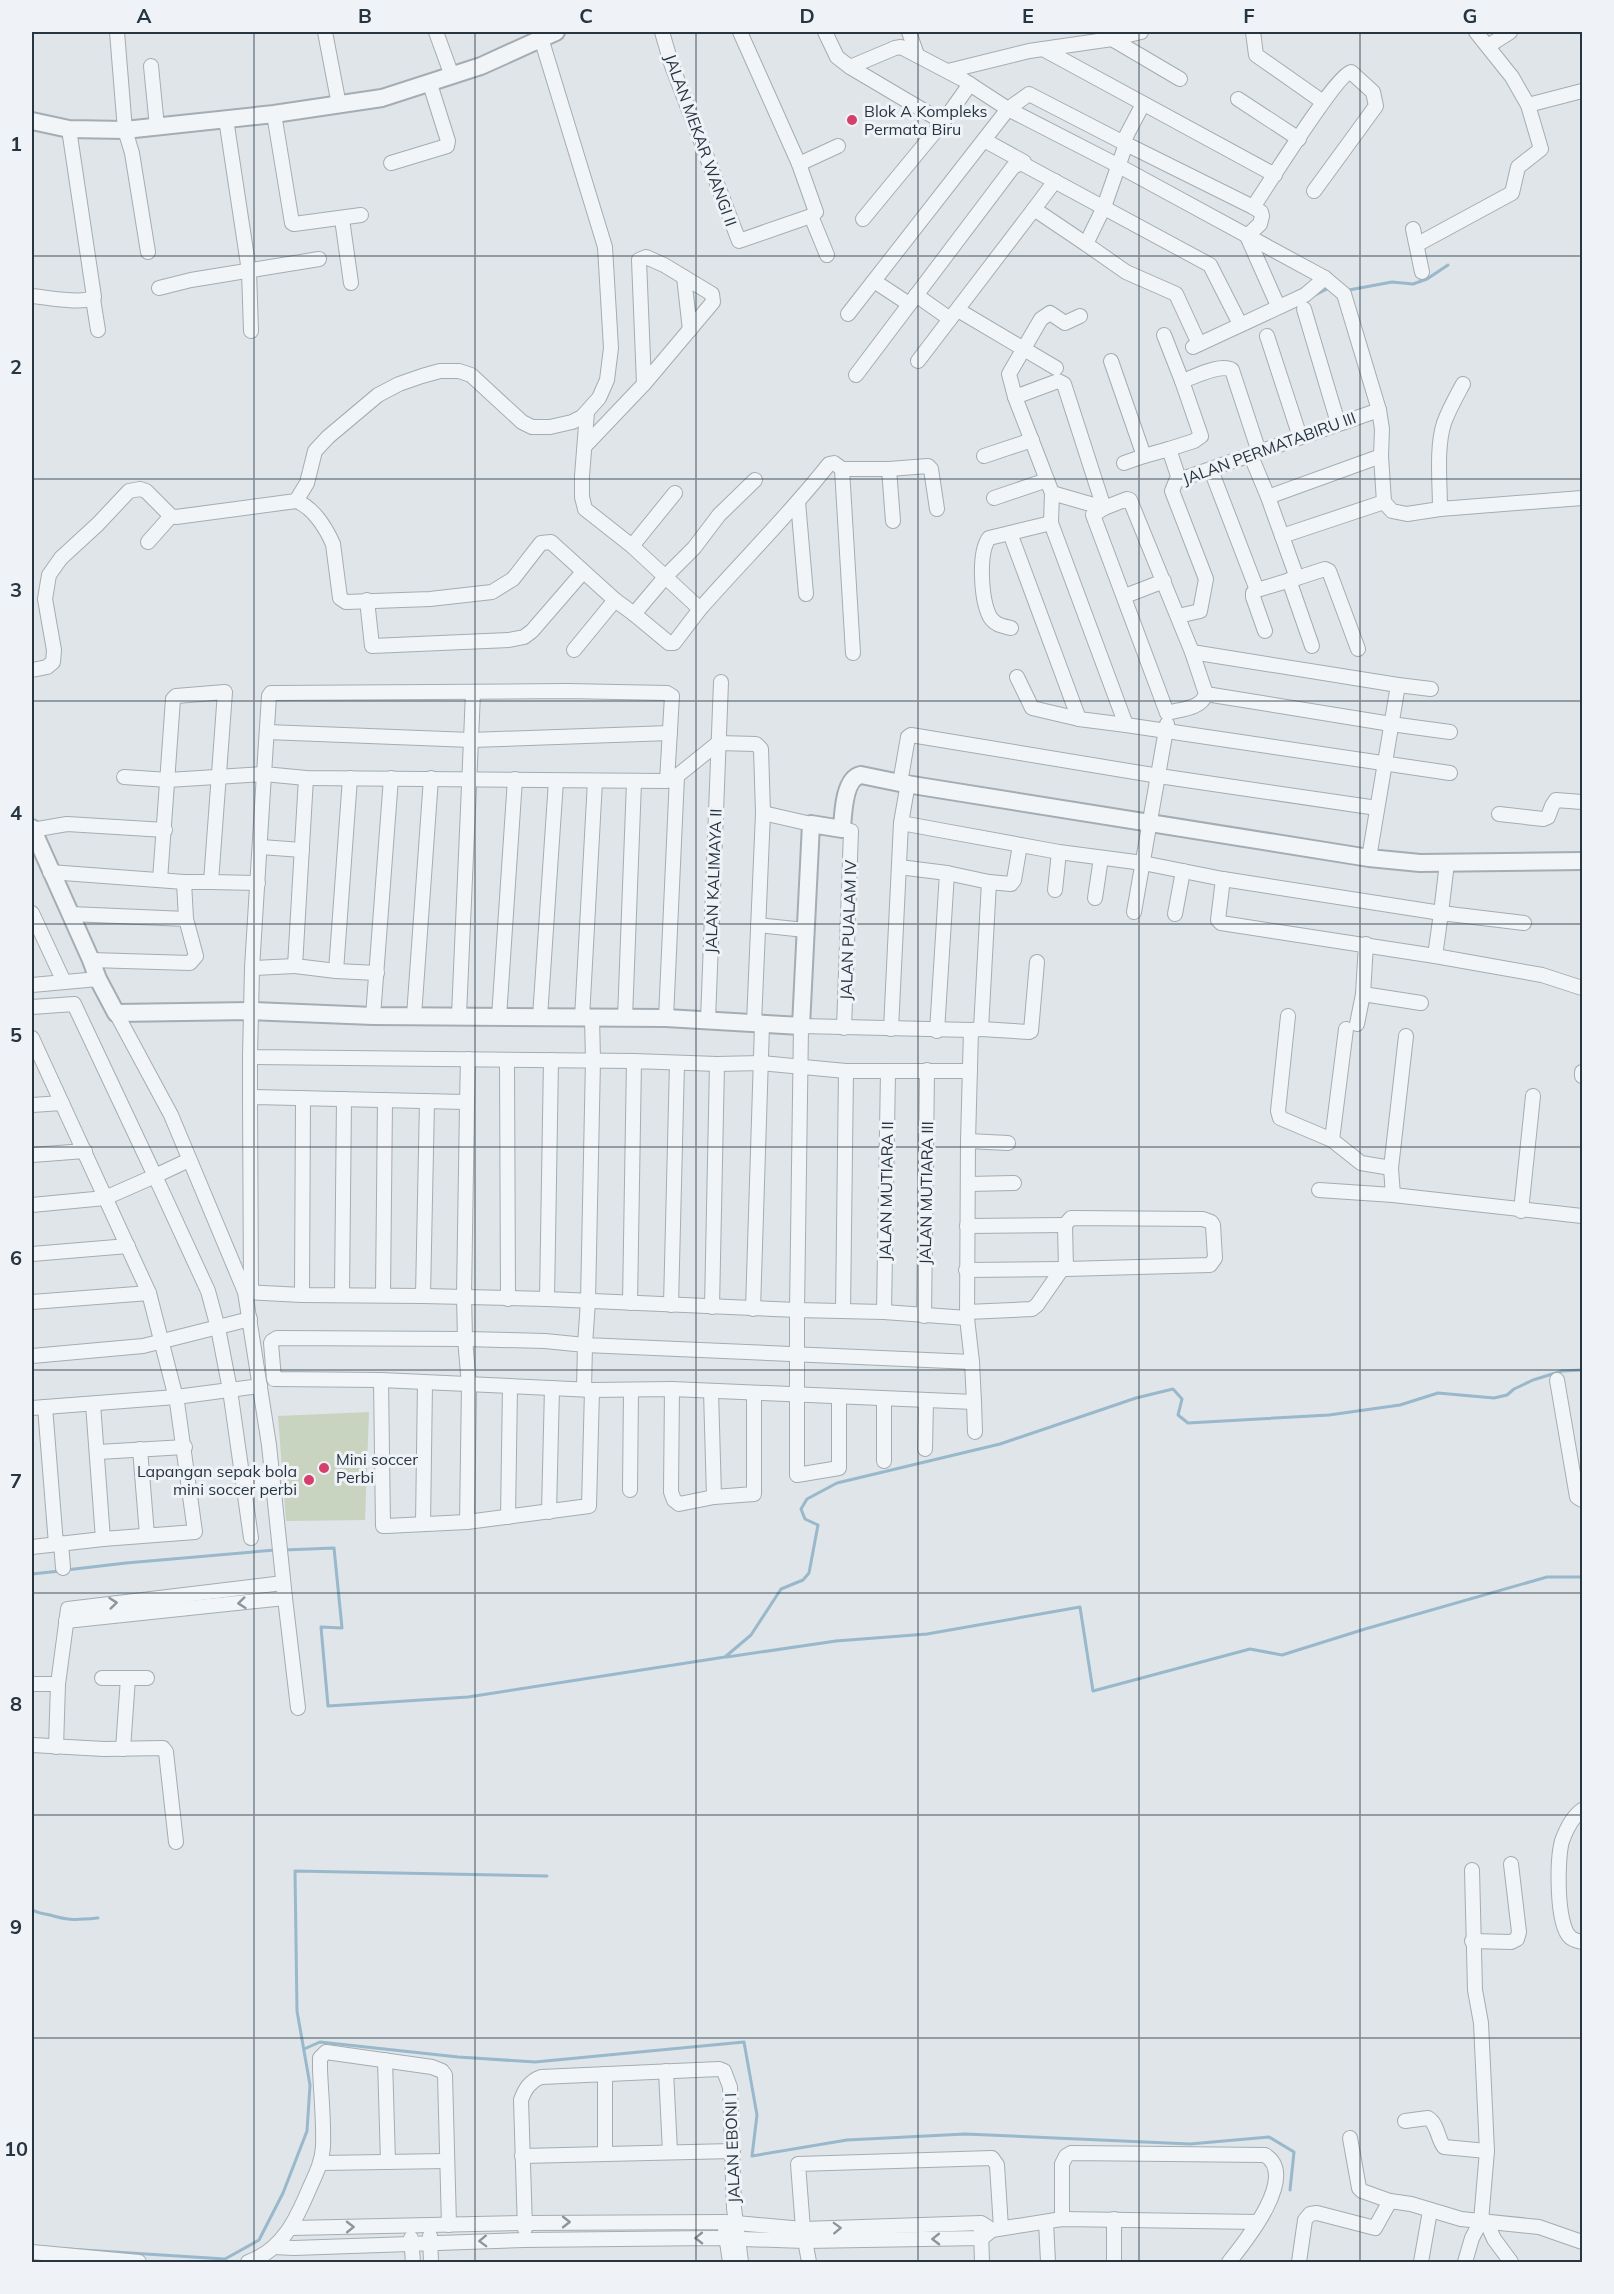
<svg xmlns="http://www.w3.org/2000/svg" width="1614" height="2294" font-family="Mulish,sans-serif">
<rect width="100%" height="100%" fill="#dfe5e9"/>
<polygon fill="#c8d3c0" points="369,1412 365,1520 286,1521 278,1416"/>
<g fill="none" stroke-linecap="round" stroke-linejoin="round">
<g stroke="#99b8cb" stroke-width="3">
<polyline points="1345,288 1349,290 1392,282 1413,284 1427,279 1448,265"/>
<polyline points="1315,295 1331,287"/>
<polyline points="284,1550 334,1548 342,1628 321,1627 328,1706 468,1697 725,1657 751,1635 781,1589 803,1580 809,1573 818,1525 805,1519 801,1509 807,1499 837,1483 1000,1444 1136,1398 1173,1389 1182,1399 1178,1415 1188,1423 1329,1415 1400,1405 1438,1393 1494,1398 1507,1395 1514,1389 1533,1380 1562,1371 1582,1370"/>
<polyline points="66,1570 126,1563 275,1550"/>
<polyline points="32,1574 60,1571"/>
<polyline points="727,1657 836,1641 927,1634 1080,1607 1093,1691 1250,1649 1282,1655 1365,1629 1547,1577 1582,1577"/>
<path d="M32,1909C37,1914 43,1913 50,1915C69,1921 78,1920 98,1918"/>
<polyline points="304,2049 320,2042 458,2057 535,2062 744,2042 757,2115 752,2156 847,2140 965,2134 1190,2144 1269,2137 1294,2152 1290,2190"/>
<polyline points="67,2249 225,2259 259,2240 283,2193 307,2131 310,2085 297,2011 295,1871 547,1876"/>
</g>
<defs>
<g id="minor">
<polyline points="117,32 125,130 132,153 148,252"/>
<polyline points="325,32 339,105"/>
<polyline points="436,32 452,76"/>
<polyline points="662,32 672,66 739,241 811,216 816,212 799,164 740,32"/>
<polyline points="825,32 837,57 850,67 895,48 901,47 962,79 1008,109 1029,94 1126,144"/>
<polyline points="909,32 917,55"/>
<polyline points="1253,32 1256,55 1323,102"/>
<polyline points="1112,39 1180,79"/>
<polyline points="1488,46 1510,32"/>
<polyline points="1043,49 1275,175"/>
<polyline points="151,66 157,127"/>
<polyline points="850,67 943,122"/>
<polyline points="948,71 1029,51 1112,39 1141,32"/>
<polyline points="1238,99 1299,139"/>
<polyline points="1528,105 1582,91"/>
<polyline points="274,114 292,223 294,224 361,215"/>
<polyline points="226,119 249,271 251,331"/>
<polyline points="984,140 1024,162"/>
<polyline points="1123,142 1143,104"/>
<polyline points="391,163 447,146 448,141 430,84"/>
<polyline points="799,164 838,146"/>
<polyline points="1253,207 1261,212 1262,216 1260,224 1247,236 1278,306"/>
<polyline points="1034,209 1055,181"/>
<polyline points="811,216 827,255"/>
<polyline points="342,219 351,283"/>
<polyline points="863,219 943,122 970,84"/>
<polyline points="1413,229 1422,272"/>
<polyline points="1418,244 1512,193 1518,167 1541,149 1528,105 1512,77 1476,32"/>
<polyline points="684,277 690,330"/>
<polyline points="874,281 909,304"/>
<polyline points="159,288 191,280 319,259"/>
<polyline points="916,295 950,319"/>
<path d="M32,296C46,297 83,305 94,297L69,129"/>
<polyline points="93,299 98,330"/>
<polyline points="1304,309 1338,423"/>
<polyline points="958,310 1056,368"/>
<polyline points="848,314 1008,109 1119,166 1325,278 1344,294 1379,410 1382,429 1381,456 1384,502 1282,536"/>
<path d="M1164,335L1182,381C1195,377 1220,363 1232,370L1259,452"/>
<polyline points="1267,336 1300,437"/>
<path d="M1199,344L1176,294L1126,272L1086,244L1104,207L1126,144L1253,207C1267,187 1336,75 1351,72L1373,92L1376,106L1314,191"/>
<polyline points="1193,347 1305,295 1325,278"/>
<polyline points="918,361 1034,209 1086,244"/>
<polyline points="1111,361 1144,456 1169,449 1179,479"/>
<polyline points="856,375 1013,167 1021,163 1210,265 1240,324"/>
<polyline points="1015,397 1009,374 1041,319 1050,313 1065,323 1080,316"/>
<path d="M587,412L582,476V497L585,509L632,546L700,609C743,560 789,515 829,464L834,463L842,469H889L928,466L931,469L937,509"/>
<polyline points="585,446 644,384 713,302 712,294 664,265 646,257 639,260 644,384"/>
<polyline points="1169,449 1194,441 1201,436 1182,381"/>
<polyline points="984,456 1032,440"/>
<polyline points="1251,456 1268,497"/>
<polyline points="1124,463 1144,456"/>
<polyline points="842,469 853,653"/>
<polyline points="889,469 893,521"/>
<polyline points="1211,470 1257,590 1297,578"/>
<polyline points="1052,493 1104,508"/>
<polyline points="994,498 1047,480"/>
<path d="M1127,499L1130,500L1192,652L1206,694C1201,709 1181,709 1167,713L1093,515L1104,508Z"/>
<path d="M296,501C313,507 326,528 333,544L340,598L346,602L430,599L492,592L513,579L541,543L551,542L615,600L634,614L666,576L694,548L719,515L755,480"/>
<polyline points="798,502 806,594"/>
<polyline points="1384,502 1392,511 1407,514 1440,509 1582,498"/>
<polyline points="1104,508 1064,384 1058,381 1015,397 1052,493 1051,523 1126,725 1450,773"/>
<path d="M1440,509C1440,482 1436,448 1444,423C1449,409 1456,397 1463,384"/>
<polyline points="1010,533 1051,523"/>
<polyline points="148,542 171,516"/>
<polyline points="632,546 675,493"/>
<polyline points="1289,580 1312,646"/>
<polyline points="1257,590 1253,593 1253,597 1265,631"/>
<polyline points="1125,596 1164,581"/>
<polyline points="367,600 372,646 509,640 524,637 532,631 583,572"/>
<polyline points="634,614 669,643 674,643 700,609"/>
<polyline points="1178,616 1200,611 1206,579 1172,491 1176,481 1379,410"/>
<path d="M1011,628C1003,626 995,625 990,617C981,600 978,553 989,538L1010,533L1079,719L1126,725"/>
<polyline points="1358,649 1329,571 1325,569 1297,578 1268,497 1381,456"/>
<polyline points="574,650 615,600"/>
<polyline points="1192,652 1398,685 1369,858"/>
<polyline points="32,670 47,667 53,662 54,650 45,599 49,575 61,558 98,524 129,491 140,489 146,491 171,516 176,517 296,501 307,483 315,451 328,437 378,395 399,384 422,376 440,371 459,371 471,375 522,422 532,427 550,427 572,422 582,417 599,398 607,380 611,348 605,247 541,38"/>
<polyline points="1017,677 1032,708 1079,719"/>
<polyline points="1398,685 1431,689"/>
<polyline points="473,692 471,740 670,733"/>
<polyline points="1206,694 1391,724 1450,732"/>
<polyline points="267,732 471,740 459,1015"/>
<polyline points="124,777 168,780 264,774 252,968 250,1057 634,1061"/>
<polyline points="306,778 295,966 336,971 350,778"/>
<polyline points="667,781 672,696 667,693 567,691 271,693 269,696 264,774 306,778 667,781 677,776 718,743 756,744 761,749 763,813"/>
<polyline points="900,783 908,737 911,735 1159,776 1377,808"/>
<polyline points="1499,814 1543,819 1548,817 1552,806 1556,800 1582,802"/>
<polyline points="901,823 1059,852 1143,863 1223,879 1441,913 1447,863"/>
<polyline points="842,829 851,831 844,1028"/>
<polyline points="32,830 67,824 165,830"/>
<polyline points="261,847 302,850"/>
<polyline points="899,867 947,873 937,1031"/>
<polyline points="50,872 184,882 211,882"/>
<polyline points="947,873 989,882 1011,884 1014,880 1020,845"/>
<polyline points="1223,879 1218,920 1221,923 1435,956 1441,913 1524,923"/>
<polyline points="160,880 173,699 176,696 225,692 211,882 258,883"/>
<polyline points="1055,890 1059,852"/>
<polyline points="1095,898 1101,858"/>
<polyline points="1134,912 1167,724"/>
<polyline points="32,913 64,982"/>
<polyline points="71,914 186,919 184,882"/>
<polyline points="1175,914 1183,871"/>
<polyline points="758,925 805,930"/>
<polyline points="1366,944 1363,994 1421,1003"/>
<polyline points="1435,956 1542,975 1582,988"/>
<polyline points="91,960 190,963 196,956 186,919"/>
<polyline points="252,968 295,966"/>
<polyline points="336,971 377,973"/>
<polyline points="32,985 98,979"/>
<polyline points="32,1007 74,1004 155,1176 189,1160"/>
<polyline points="373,1016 391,778"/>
<polyline points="414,1016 431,778"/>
<polyline points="1288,1016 1278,1111 1280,1118 1332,1140 1361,1163 1391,1168"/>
<polyline points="499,1017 515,779"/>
<polyline points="540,1017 556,781"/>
<polyline points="582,1018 595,781"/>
<polyline points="592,1018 593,1060 588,1301 585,1345 972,1362"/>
<polyline points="625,1018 634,782"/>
<polyline points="666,1018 677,776"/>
<polyline points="708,1020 721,682"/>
<polyline points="754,1023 763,813 811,824"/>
<polyline points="1357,1024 1363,994"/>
<polyline points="891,1029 901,823 908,783"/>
<polyline points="981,1029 1029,1032 1031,1031 1037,962"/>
<polyline points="32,1038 149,1293 177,1402 195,1532 103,1539 93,1404"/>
<polyline points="250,1057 250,1097"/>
<polyline points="551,1060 547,1299 797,1310 801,1026 971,1030"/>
<polyline points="507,1061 508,1299"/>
<polyline points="1582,1072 1582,1076"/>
<polyline points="467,1103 468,1059"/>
<polyline points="32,1105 62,1103"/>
<polyline points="1332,1140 1346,1029"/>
<polyline points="968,1141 1008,1143"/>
<polyline points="32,1155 85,1151"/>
<polyline points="968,1184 1014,1183"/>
<polyline points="1319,1190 1393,1195 1582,1216"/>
<polyline points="1393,1195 1391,1168 1406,1036"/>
<polyline points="32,1205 105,1198 155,1176 208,1291 218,1328 230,1390 251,1538"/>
<polyline points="1521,1211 1533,1096"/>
<polyline points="967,1226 1065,1225"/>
<polyline points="32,1254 128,1246"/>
<polyline points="966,1270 1062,1269"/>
<polyline points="245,1292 302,1295 423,1296 427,1101"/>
<polyline points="251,1292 250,1097 465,1102 467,1105 464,1296 465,1339 277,1338 272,1341 271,1343 274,1379 381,1380 592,1390 672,1389 974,1402 972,1362 967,1318 968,1141 971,1030 981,1029 989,882"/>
<polyline points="342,1294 344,1099"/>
<polyline points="383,1294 385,1100"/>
<polyline points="302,1295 303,1098"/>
<polyline points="423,1296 547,1299"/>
<polyline points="32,1302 149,1293"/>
<polyline points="630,1303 634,1061 717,1064 761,1063 846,1071 970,1071"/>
<polyline points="671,1305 677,1063"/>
<polyline points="712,1307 717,1064"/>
<polyline points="753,1309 762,1025"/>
<polyline points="843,1311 846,1071"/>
<polyline points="884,1312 888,1071"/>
<polyline points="967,1312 1032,1309 1037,1305 1062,1269 1066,1269 1210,1265 1215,1258 1213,1225 1211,1222 1203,1219 1071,1218 1065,1225 1066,1269"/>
<polyline points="924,1316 927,1070"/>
<polyline points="32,1356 143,1346 250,1319"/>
<polyline points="381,1380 383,1526 386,1526 467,1522 589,1506 592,1390"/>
<polyline points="1557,1380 1577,1497 1582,1500"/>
<polyline points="672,1389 671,1492 674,1500 679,1504 714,1497 754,1494 754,1393"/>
<polyline points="711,1391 714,1497"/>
<polyline points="839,1397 839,1468 797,1475 797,1310 884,1312 967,1318"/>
<polyline points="974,1402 975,1432"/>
<polyline points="45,1407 56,1544"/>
<polyline points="32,1408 176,1397 260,1386"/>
<polyline points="140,1449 147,1535"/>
<polyline points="925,1449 926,1401"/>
<polyline points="98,1452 185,1447"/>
<polyline points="884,1461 884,1400"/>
<polyline points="243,1481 272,1478"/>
<polyline points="630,1490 631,1390"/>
<polyline points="549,1512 552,1388"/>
<polyline points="508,1517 510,1386"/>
<polyline points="467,1522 469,1385 465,1339 545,1341 585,1345 584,1389"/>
<polyline points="423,1524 425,1383"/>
<polyline points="61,1543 63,1568"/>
<polyline points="32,1547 103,1539"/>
<polyline points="285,1598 298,1708"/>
<polyline points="66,1621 285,1598 269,1445 245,1292 171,1115 116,1013"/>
<polyline points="102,1678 147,1678"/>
<polyline points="32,1684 58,1684"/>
<polyline points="32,1745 104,1749 163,1748 166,1752 176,1842"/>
<polyline points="56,1747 58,1684 68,1609 283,1583"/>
<polyline points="123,1749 128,1678"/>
<path d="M1582,1810C1572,1817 1566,1830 1562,1841C1557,1859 1556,1924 1570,1937C1573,1940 1578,1941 1582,1942"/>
<polyline points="1472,1941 1511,1942 1517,1939 1519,1932 1511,1864"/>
<polyline points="385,2060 388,2162"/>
<polyline points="666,2071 670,2152"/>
<polyline points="605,2074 605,2154"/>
<path d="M1405,2121L1428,2118C1438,2124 1437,2138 1444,2147L1487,2151"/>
<polyline points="1350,2138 1359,2188 1362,2191 1390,2201"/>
<polyline points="522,2156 733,2151"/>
<polyline points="321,2163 447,2161"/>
<path d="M1062,2219V2164L1066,2156L1071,2153L1265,2155C1299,2176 1245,2242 1229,2262"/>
<polyline points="1486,2221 1494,2239 1511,2262"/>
<polyline points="1046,2222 1048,2262"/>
<polyline points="292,2228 525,2223 725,2222 803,2229 981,2223 992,2230"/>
<path d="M525,2229L521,2100C525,2089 530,2081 541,2077L719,2069L724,2071L730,2087L734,2208L741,2262"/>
<polyline points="725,2229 730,2262"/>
<polyline points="981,2231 982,2262"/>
<polyline points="430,2236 431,2262"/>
<polyline points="411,2238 413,2262"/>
<polyline points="274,2247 294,2248 524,2240 714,2238 805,2241 982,2238 992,2230 1062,2219 1258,2222"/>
<polyline points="32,2252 139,2262"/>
<path d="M248,2262C283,2250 297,2218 310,2187C316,2174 322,2162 323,2147C324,2121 321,2095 320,2069V2058L326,2052L432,2067L442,2071L445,2075L449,2225"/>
<polyline points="809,2262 803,2229 798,2164 992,2158 997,2165 1001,2228"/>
<polyline points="1114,2262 1114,2219"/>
<polyline points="1299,2262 1305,2220 1310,2214 1317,2213 1375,2228 1390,2201 1411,2204 1461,2219 1539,2227 1582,2242"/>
<polyline points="1421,2262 1430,2211"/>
<polyline points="1465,2262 1472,2238 1481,2221 1487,2151 1481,2023 1475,1990 1472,1870"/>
</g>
<g id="tertiary">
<polyline points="32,121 69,129 125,130 274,114 382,98 481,66 556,32"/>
<path d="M32,828L91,960L98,979L116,1013L251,1011L373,1016L666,1018L801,1026L811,824L842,829C843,814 844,778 861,775L900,783L1369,858L1420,863L1582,861"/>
</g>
</defs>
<use href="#minor" stroke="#a4adb3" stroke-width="16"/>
<use href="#tertiary" stroke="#a4adb3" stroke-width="20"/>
<use href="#minor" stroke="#f2f5f7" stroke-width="14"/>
<use href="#tertiary" stroke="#f2f5f7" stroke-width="16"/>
</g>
<defs><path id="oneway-chevron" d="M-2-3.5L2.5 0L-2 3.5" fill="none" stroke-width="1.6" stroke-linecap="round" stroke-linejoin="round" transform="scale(1.5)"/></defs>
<g stroke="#8c959c">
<use href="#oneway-chevron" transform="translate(113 1603) rotate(-6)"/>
<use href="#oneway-chevron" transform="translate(242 1603) rotate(174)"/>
<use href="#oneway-chevron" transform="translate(566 2222)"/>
<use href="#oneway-chevron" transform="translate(350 2227) rotate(-1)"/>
<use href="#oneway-chevron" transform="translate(837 2228) rotate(-2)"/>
<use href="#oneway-chevron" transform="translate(699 2238) rotate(179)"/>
<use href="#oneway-chevron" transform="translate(936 2239) rotate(179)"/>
<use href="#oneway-chevron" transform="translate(483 2241) rotate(178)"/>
</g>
<path fill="none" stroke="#273541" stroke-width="1.5" stroke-opacity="0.55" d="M254,32V2262M475,32V2262M696,32V2262M918,32V2262M1139,32V2262M1360,32V2262M32,256H1582M32,479H1582M32,701H1582M32,924H1582M32,1147H1582M32,1370H1582M32,1593H1582M32,1815H1582M32,2038H1582"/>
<g fill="#d43f6b" stroke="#eff3f7" stroke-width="2">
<circle cx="852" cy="120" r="6"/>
<circle cx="324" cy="1468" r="6"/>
<circle cx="309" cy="1480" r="6"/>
</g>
<g text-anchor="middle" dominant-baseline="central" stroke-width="6" stroke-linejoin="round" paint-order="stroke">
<g font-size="16" fill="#273541" stroke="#eff3f7" text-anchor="start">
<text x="864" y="111">Blok A Kompleks<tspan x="864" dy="18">Permata Biru</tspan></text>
<text x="336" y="1459">Mini soccer<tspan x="336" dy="18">Perbi</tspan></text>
<text x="297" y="1471" text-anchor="end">Lapangan sepak bola<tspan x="297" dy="18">mini soccer perbi</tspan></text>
</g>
<g font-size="16" fill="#273541" stroke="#eff3f7">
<text transform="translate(701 140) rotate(70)">JALAN MEKAR WANGI II</text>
<text transform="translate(1269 448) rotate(-20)">JALAN PERMATABIRU III</text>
<text transform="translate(713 881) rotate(-88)">JALAN KALIMAYA II</text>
<text transform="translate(848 930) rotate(-88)">JALAN PUALAM IV</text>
<text transform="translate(886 1191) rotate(-89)">JALAN MUTIARA II</text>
<text transform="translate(926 1193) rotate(-89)">JALAN MUTIARA III</text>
<text transform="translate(732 2148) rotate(-92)">JALAN EBONI I</text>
</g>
</g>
<rect width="1614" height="2294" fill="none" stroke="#eff3f7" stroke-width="66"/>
<rect x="33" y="33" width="1548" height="2228" fill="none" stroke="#273541" stroke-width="2"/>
<g font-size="20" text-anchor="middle" font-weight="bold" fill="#273541">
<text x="144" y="23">A</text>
<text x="365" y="23">B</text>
<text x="586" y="23">C</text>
<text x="807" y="23">D</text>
<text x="1028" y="23">E</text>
<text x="1249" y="23">F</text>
<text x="1470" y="23">G</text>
<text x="16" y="151">1</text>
<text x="16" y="374">2</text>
<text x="16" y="597">3</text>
<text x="16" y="820">4</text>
<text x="16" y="1042">5</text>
<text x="16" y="1265">6</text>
<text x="16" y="1488">7</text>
<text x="16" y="1711">8</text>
<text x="16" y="1934">9</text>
<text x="16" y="2156">10</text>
</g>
</svg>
